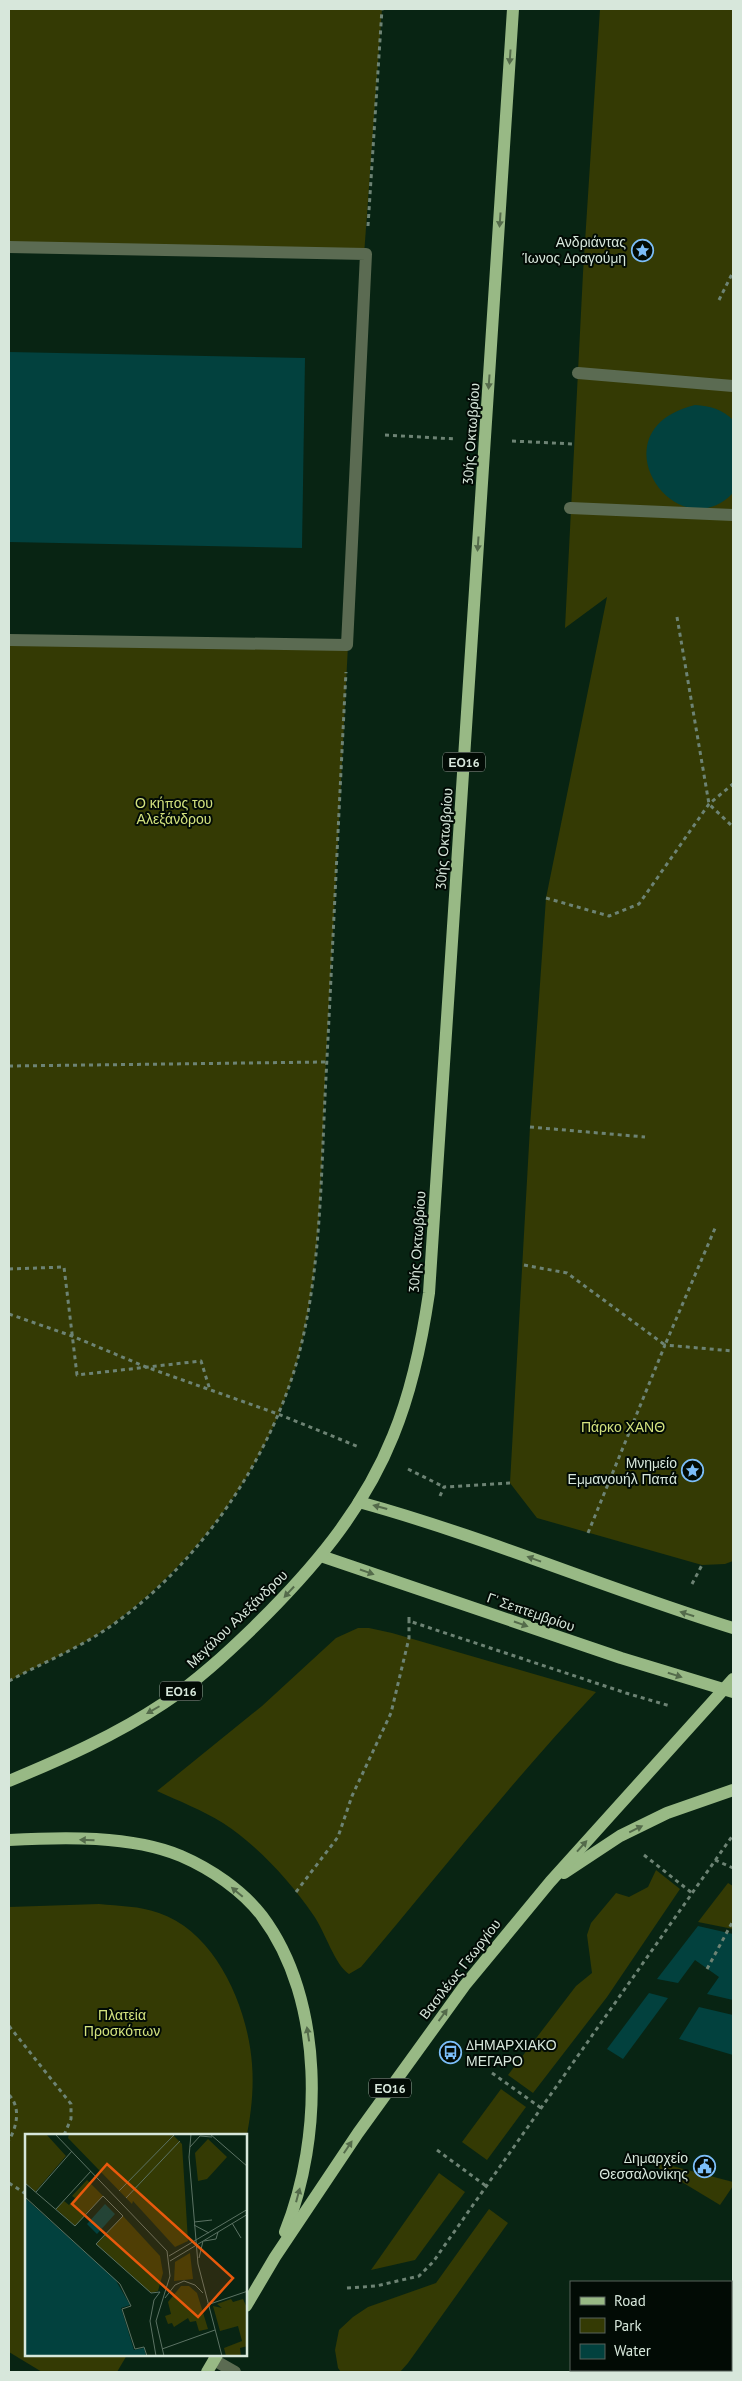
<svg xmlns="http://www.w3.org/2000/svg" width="742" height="2381" font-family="'PT Sans',sans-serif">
<rect width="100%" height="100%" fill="#082413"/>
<g fill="#343a04">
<polygon points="9,9 382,9 364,255 9,247"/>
<polygon points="600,9 733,9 733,1561 725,1564 702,1565 537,1518 510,1483 530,1127 546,898 607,597 565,628 583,273"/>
<path d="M9,640L348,645C341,783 334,921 326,1060C321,1156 323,1257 300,1351C273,1460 198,1563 107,1628C79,1648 39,1665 9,1681Z"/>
<path d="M358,1628H369L392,1633L596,1692C513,1780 439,1874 361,1967L349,1974C335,1965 325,1932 314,1916C290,1881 258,1846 223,1823C202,1810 179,1801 157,1791L262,1706L336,1638Z"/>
<polygon points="656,1870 680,1889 607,1997 533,2093 508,2075 576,1986 592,1973 587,1935 591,1923 616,1893 629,1897 648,1887"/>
<polygon points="728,1883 733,1886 733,1929 698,1922"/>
<path d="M99,1904C119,1906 140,1906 159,1913C216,1932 248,2008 252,2064C254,2089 251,2115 246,2139V2135H26V2355H127L117,2372H42L9,2352V1907Z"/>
<polygon points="501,2089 526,2107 487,2160 462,2142"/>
<polygon points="642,2158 733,2182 733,2186 720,2205"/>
<polygon points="439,2173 465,2192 415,2260 371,2270"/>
<polygon points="489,2209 508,2223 408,2363 400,2372 341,2372 338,2368 335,2350 339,2330 353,2317 368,2307 436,2283"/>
</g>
<g fill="#02413e">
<polygon points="9,352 305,358 302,548 9,542"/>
<path d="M695,405C710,406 722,409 733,420V493C676,552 592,430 695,405Z"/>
<polygon points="698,1926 733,1934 733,2000 707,1994 719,1977 695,1960 678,1983 657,1979"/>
<polygon points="649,1993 668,1998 623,2059 607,2049"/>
<polygon points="699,2007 733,2015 733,2055 679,2039"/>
</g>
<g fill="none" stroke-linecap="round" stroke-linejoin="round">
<g stroke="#6d8374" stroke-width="3" stroke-dasharray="4 4" stroke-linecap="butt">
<polyline points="368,226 382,9"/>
<polyline points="719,300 733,272"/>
<polyline points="385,435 456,439"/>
<polyline points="512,441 574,444"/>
<polyline points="677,617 709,804 733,827"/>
<polyline points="546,898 609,916 639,904 709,804 733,784"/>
<polyline points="9,1066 326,1062"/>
<polyline points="530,1127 645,1137"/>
<polyline points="524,1265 567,1273 665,1345 716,1226"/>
<polyline points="9,1269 64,1267 77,1375 201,1361 210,1390"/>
<polyline points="9,1314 72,1336 146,1367 278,1414 359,1447"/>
<polyline points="408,1469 444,1487"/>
<polyline points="440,1496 444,1487 510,1483"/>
<polyline points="588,1533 665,1345 733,1351"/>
<polyline points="692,1584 702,1565"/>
<polyline points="409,1617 409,1621 626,1693 670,1706"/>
<path d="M9,1681C40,1664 75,1650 105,1630C197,1569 273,1457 300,1350C322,1262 321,1167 326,1077C333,942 339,807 346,672"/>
<polyline points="644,1855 692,1893"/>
<polyline points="715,1860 733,1868"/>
<polyline points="296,1892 338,1837 352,1796 391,1713 409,1638 409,1621"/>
<polyline points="707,1969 733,1921"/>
<polyline points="9,2026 71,2104 71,2119 64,2135"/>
<polyline points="492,2073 541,2108"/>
<path d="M9,2095C21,2107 17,2127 9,2140"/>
<polyline points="437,2150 486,2186"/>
<polyline points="9,2183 26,2194"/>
<polyline points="347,2288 376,2286 419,2276 433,2262 733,1835"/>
</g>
<g stroke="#5b6b52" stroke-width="12">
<polyline points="9,247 366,254 347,645 9,640"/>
<polyline points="578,373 733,386"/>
<polyline points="570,508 733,515"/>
<polyline points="214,2360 235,2372"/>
</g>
<g stroke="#98b985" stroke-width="12">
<path d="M359,1502C486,1537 607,1589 733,1628"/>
<polyline points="321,1556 621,1658 733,1692"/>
<path d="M9,1781C62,1759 116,1735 164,1703C197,1681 226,1654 254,1627C311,1571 363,1511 393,1436C412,1390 422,1341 429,1293L513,9"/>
<path d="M9,1840C62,1837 131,1835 181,1856C211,1869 242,1890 262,1916C325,2000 323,2138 285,2232"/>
<polyline points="564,1873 620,1836 667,1813 733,1790"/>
<polyline points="246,2306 275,2257 358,2133 465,1985 550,1882 733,1679"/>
<polyline points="207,2372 217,2355"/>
</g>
</g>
<defs><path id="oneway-solid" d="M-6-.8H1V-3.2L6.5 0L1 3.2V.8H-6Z" transform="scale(1.25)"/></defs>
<g fill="#546b4b">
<use href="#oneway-solid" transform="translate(510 57) rotate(94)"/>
<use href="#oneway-solid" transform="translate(500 220) rotate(94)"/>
<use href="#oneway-solid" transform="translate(489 382) rotate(94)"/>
<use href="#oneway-solid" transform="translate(478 544) rotate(94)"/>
<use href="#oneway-solid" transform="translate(380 1507) rotate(-165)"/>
<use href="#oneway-solid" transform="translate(534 1559) rotate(-160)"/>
<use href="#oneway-solid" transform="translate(367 1572) rotate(19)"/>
<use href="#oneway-solid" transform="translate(289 1592) rotate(133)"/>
<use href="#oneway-solid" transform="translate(687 1614) rotate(-163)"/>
<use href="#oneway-solid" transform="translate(521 1624) rotate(19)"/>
<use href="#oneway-solid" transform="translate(675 1675) rotate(17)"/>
<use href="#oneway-solid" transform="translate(153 1710) rotate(150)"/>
<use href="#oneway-solid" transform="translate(636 1829) rotate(-26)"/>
<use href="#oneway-solid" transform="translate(87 1840) rotate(-179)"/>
<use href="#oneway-solid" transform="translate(582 1846) rotate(-48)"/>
<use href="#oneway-solid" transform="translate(237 1892) rotate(-140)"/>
<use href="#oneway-solid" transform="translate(443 2015) rotate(-54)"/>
<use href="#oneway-solid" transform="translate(308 2034) rotate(-99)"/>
<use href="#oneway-solid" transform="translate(348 2147) rotate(-56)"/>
<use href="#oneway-solid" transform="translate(298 2195) rotate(-75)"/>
</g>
<defs>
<symbol id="sight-ring" viewBox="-11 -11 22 22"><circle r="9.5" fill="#020b05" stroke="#7cbef9" stroke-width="1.5"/><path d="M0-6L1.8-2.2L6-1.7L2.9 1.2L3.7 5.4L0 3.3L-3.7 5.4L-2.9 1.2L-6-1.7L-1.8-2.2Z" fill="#7cbef9"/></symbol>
<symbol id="bus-ring" viewBox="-11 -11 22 22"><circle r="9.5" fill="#020b05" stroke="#7cbef9" stroke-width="1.5"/><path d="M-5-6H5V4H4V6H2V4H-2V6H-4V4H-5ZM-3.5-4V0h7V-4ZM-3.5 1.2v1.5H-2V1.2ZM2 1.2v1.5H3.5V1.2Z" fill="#7cbef9"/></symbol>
<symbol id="civic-ring" viewBox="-11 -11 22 22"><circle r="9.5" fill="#020b05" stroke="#7cbef9" stroke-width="1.5"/><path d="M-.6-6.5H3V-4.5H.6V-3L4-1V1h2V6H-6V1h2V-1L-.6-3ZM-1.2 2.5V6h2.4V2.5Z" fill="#7cbef9"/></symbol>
</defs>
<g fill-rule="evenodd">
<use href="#sight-ring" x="630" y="238" width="25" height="25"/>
<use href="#sight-ring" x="680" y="1458" width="25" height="25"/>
<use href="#bus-ring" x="438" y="2040" width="25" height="25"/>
<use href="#civic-ring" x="692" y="2154" width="25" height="25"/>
</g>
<g text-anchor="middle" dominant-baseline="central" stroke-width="4" stroke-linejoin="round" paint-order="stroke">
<g fill="#020b05" stroke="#97a59b" stroke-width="1">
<rect x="443" y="752.5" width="42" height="19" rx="4"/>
<rect x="160" y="1681.5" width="42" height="19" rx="4"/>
<rect x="369" y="2078.5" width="42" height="19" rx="4"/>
</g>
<g font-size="12" font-weight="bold" fill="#d7e7db">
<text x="464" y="762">ΕΟ16</text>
<text x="181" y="1691">ΕΟ16</text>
<text x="390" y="2088">ΕΟ16</text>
</g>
<g font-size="14" fill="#d7e7db" stroke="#020b05" text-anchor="end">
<text x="626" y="242">Ανδριάντας<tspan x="626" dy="16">Ίωνος Δραγούμη</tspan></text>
<text x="677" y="1463">Μνημείο<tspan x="677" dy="16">Εμμανουήλ Παπά</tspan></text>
<text x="466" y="2045" text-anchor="start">ΔΗΜΑΡΧΙΑΚΟ<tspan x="466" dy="16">ΜΕΓΑΡΟ</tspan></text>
<text x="688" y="2158">Δημαρχείο<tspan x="688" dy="16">Θεσσαλονίκης</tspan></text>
</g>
<g font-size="14" fill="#d7e7db" stroke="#020b05">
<text transform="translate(471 434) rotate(-86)">30ής Οκτωβρίου</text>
<text transform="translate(444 839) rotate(-86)">30ής Οκτωβρίου</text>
<text transform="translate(417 1242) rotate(-86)">30ής Οκτωβρίου</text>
<text transform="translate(531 1612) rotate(19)">Γ' Σεπτεμβρίου</text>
<text transform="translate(237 1619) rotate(-44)">Μεγάλου Αλεξάνδρου</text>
<text transform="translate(460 1969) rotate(-52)">Βασιλέως Γεωργίου</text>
</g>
<g font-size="14" fill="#d3e27e" stroke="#020b05">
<text x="174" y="803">Ο κήπος του<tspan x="174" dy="16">Αλεξάνδρου</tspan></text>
<text x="623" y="1427">Πάρκο ΧΑΝΘ</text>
<text x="122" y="2015">Πλατεία<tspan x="122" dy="16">Προσκόπων</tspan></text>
</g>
</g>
<g transform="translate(25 2134)">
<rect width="222" height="222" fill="#082413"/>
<path d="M0,0H21L41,22L10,58L0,49ZM44,0H147L157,10L163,107L150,113L108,67L107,70L43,4ZM183,5L202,23L182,45L173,47L170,19ZM62,46L78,62L50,92L31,75L39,67L44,71L50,64L47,62ZM98,82L135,122L138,139L133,157L126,159L71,110ZM165,119L168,145L149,147L150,128ZM156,152H164L172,159L183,195L174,197L171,187L165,188L163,184L149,193L147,189L143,190L140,182L146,180L143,168ZM206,165L208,168L218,165L222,174L223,212L215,214L216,222H201L199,214L217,207L213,192L195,197L188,172L197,174L192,170Z" fill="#343a04"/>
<path d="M0,64L90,145L105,171L96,174L109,216L119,214L121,222H0ZM80,70L90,80L72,100L62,90Z" fill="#02413e"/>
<path fill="none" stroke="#5b7263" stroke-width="1" d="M30,0L142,117L145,142L131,187L139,222M166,0L164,23L173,130L197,222M185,0L223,33M165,13L175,2L187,3M0,49L50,92L78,62L98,82L71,110L126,159L135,158L129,166L125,187L131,222M94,57L149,1M11,58L47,17M0,63L95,150L106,172L97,175L110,215L119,213L122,222M101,64L155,7M31,75L66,37M169,88L187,86M207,89L216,104M169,91L184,99M179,107L191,105L193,98M144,122L223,75M174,124L178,107M145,127L223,80M140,164L150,151L159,147L170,151L178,159M182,171L223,157M137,215L190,196"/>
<path fill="#e8590c" fill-opacity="0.15" stroke="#e8590c" stroke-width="2.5" d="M82,30L208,144L173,183L47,70Z"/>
<rect width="222" height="222" fill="none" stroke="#d7e7db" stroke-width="2.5"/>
</g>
<rect width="742" height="2381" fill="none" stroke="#d7e7db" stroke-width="20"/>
<rect x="570" y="2281" width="162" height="90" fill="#020b05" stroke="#57635b"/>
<rect x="580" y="2297" width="25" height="8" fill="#98b985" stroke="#57635b"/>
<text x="614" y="2306" font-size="15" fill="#d7e7db">Road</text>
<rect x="580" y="2318" width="25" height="15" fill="#343a04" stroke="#57635b"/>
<text x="614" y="2331" font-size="15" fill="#d7e7db">Park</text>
<rect x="580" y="2344" width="25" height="15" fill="#02413e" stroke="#57635b"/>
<text x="614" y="2356" font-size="15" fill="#d7e7db">Water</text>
</svg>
